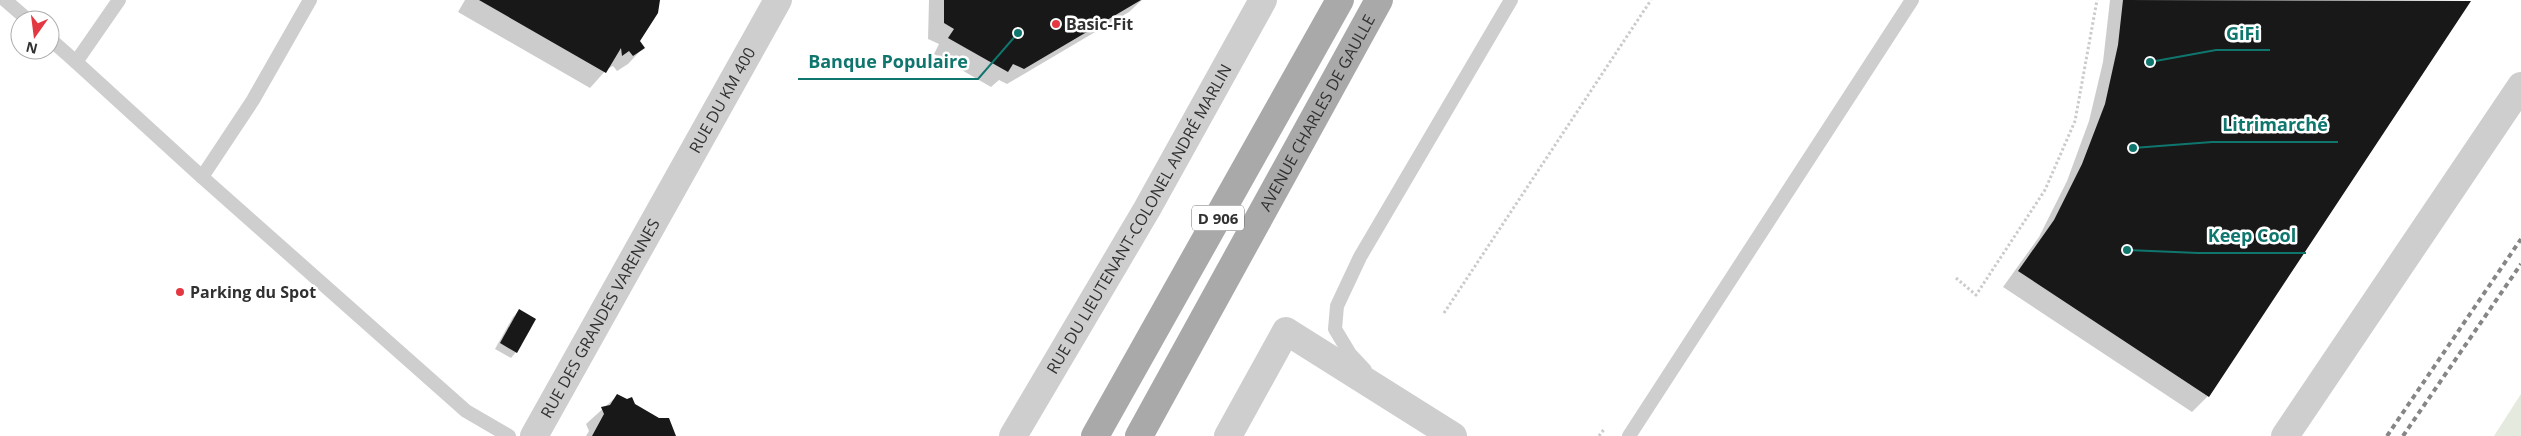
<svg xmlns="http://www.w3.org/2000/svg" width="2521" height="436" font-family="'Open Sans',sans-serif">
<rect width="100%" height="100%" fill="#fff"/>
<polygon fill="#e4eadd" points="2521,394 2521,436 2494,436"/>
<g fill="#0003">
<polygon points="465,0 659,0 639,41 643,48 628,64 617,71 613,66 607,69 590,88 458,12"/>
<polygon points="929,0 1142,0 1129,12 1007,84 999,80 991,87 934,54 939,44 928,39"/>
<polygon points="2110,0 2469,1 2208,396 2192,412 2003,287 2039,237 2067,181 2089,121 2103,62"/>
<polygon points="519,311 516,352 511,358 495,349 513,317"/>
<polygon points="617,396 634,405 674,436 586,436 589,431 586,424"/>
</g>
<g fill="#181818">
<polygon points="479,0 660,0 658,13 640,41 645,48 633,56 629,51 622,56 621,48 606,73"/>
<polygon points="944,0 1141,0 1024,69 1013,64 1008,72 948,38 954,29 944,23"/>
<polygon points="2123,0 2471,1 2209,397 2018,271 2054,220 2082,164 2105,104 2118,45"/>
<polygon points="519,309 536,319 517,353 500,343"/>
<polygon points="617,394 627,399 632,397 635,404 659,418 669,418 676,436 592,436 604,414 601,407 610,405"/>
</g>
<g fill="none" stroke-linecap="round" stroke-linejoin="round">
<g stroke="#cbcbcb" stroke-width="3" stroke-dasharray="2.5 2.5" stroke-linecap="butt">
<polyline points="1956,278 1976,295 2045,190 2075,121 2097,0"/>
<polyline points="1444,313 1651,0"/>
<polyline points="1599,436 1605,428"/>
</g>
<g stroke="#cecece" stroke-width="14">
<polyline points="5,0 28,20"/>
<polyline points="50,39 76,62 119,0"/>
<polyline points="76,62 202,177 253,100 310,0"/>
<polyline points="202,177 466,411 509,436"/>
<polyline points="1365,370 1350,354 1335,329 1337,306 1360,257 1511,0"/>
<polyline points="1629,436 1912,0"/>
</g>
<g stroke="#cecece" stroke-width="28">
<path id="s1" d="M534,436L778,0"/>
<path id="s2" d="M1013,436L1147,209L1263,0"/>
<polyline points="1228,436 1286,331 1453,436"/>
<polyline points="2285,436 2521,86"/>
</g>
<g stroke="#a9a9a9" stroke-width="28">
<polyline points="1095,436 1340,0"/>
<path id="s3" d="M1139,436L1379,0"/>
</g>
<g stroke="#868686" stroke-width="4" stroke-dasharray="5 4" stroke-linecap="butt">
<polyline points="2387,436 2521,239"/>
<polyline points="2403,436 2521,264"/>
</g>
</g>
<g fill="#e33841" stroke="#fff" stroke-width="2">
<circle cx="1056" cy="24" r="5"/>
<circle cx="180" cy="292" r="5"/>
</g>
<g text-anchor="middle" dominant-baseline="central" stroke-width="5" stroke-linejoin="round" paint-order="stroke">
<rect fill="#fff" stroke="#6f6f6f" stroke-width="1" x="1192" y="205.5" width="52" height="25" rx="4"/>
<g font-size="15" font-weight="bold" fill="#313131">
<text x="1218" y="218">D 906</text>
</g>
<g font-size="16" font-weight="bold" fill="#313131" stroke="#fff" text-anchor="start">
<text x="1066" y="24">Basic-Fit</text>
<text x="190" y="292">Parking du Spot</text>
</g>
<g font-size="16" fill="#313131" stroke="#fff">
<text stroke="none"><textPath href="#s1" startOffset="385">RUE DU KM 400</textPath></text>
<text stroke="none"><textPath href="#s3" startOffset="369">AVENUE CHARLES DE GAULLE</textPath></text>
<text stroke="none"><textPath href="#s2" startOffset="251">RUE DU LIEUTENANT-COLONEL ANDRÉ MARLIN</textPath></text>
<text stroke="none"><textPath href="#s1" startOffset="135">RUE DES GRANDES VARENNES</textPath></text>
</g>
</g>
<path fill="none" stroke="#0f766e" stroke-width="2" d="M2150 62L2216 50H2270M1018 33L978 79H798M2133 148L2212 142H2338M2127 250L2198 253H2306"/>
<g fill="#0f766e" stroke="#fff" stroke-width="2">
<circle cx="2150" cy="62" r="5"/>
<circle cx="1018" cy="33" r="5"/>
<circle cx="2133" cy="148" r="5"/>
<circle cx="2127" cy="250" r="5"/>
</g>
<g font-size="18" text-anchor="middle" font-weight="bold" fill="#0f766e" stroke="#fff" stroke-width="5" stroke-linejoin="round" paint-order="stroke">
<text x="2243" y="40">GiFi</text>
<text x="888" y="68">Banque Populaire</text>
<text x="2275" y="131">Litrimarché</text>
<text x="2252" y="242">Keep Cool</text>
</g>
<g transform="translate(35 35) rotate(194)"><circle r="24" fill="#ffffff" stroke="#adadad"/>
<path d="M0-4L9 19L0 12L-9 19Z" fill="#e33841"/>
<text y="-8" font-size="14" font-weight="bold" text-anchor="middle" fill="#313131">N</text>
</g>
</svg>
